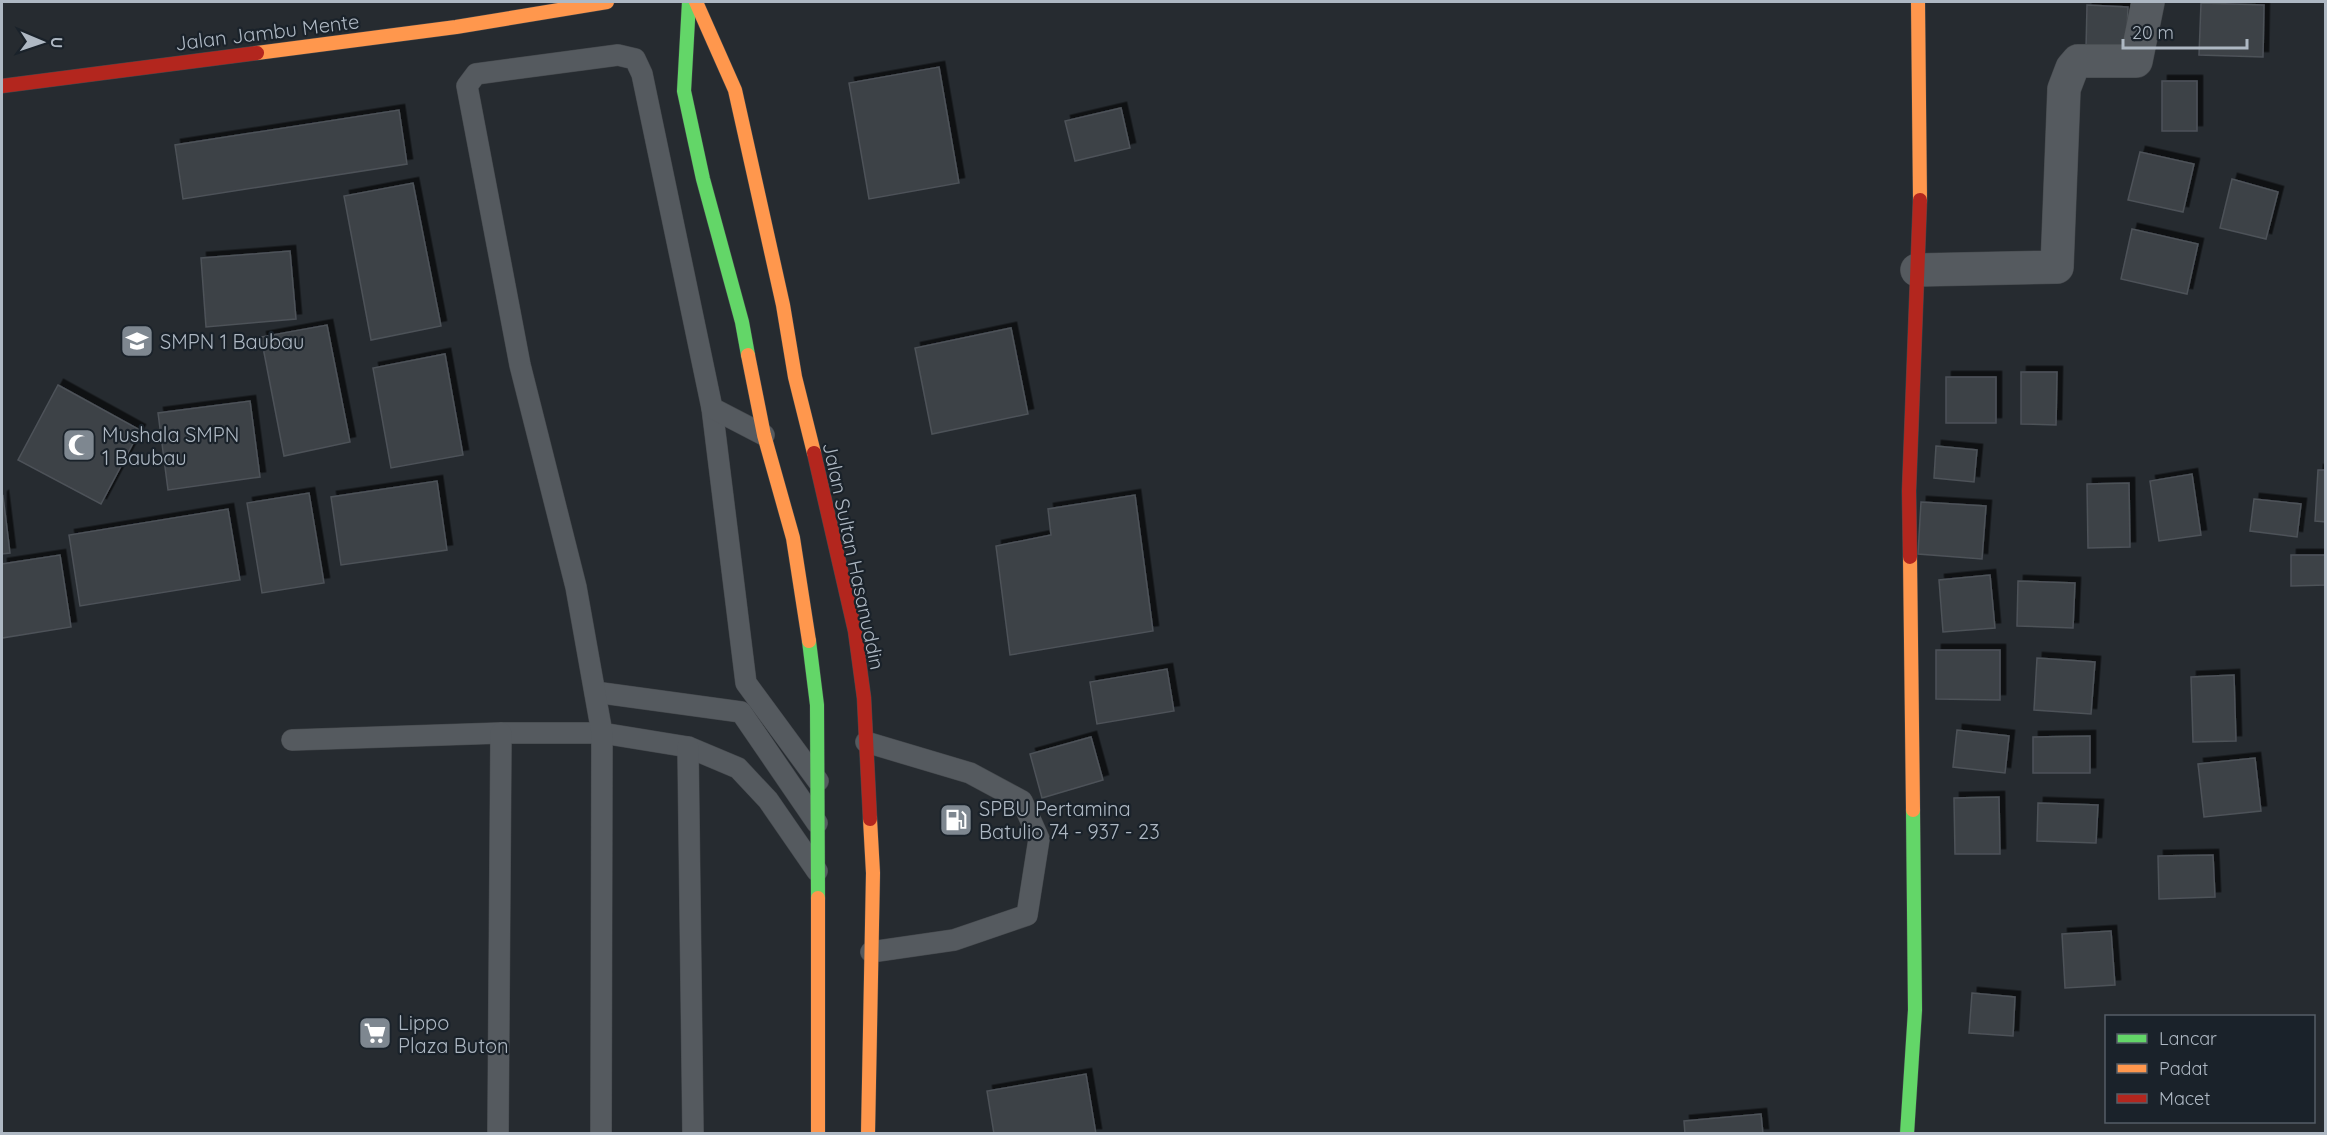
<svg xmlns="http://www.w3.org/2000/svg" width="2327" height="1135" font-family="Quicksand,sans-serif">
<defs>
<filter id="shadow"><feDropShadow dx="5.5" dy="-5.5" stdDeviation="0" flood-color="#0009"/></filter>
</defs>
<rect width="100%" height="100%" fill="#262b30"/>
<g fill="#3e4247" stroke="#4d5259" stroke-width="1.5" filter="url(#shadow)">
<polygon points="2201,3 2264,5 2263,57 2199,55"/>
<polygon points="2087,5 2128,7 2126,52 2086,50"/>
<polygon points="939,67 959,183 869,199 849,83"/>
<rect x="2162" y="81" width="35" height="50"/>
<polygon points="1121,108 1130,148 1075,161 1065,121"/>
<polygon points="399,110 407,164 183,199 175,145"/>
<polygon points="2140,152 2194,164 2183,212 2128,200"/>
<polygon points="2232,179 2278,192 2266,239 2220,228"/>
<polygon points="413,183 441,326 371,340 344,196"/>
<polygon points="2132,229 2198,244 2187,294 2121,279"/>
<polygon points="290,251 296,319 206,327 201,258"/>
<polygon points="327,325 350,442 284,456 261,337"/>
<polygon points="1011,328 1028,414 932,434 915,348"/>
<polygon points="445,354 463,455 391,468 373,368"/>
<polygon points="2021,372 2057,372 2056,425 2021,424"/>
<rect x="1946" y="377" width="50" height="46"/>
<polygon points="58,385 140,430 101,504 18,460"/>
<polygon points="250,401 260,477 168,490 158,413"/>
<polygon points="1936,446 1977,450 1974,482 1934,478"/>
<polygon points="2318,470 2326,470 2326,522 2315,521"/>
<polygon points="2192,474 2201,535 2159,541 2150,481"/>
<polygon points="437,481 447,550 341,565 331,497"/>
<polygon points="2129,483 2130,547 2088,548 2087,484"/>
<polygon points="309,493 324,583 262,593 247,503"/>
<polygon points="1135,495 1153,631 1010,655 996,546 1051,535 1048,509"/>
<polygon points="3,496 10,553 2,554 2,497"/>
<polygon points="2254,499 2301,504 2297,537 2250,531"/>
<polygon points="1921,502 1986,506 1982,559 1918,554"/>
<polygon points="228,509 240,580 80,606 69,535"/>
<polygon points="60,555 71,627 2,638 2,564"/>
<polygon points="2291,555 2326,555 2326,585 2291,586"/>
<polygon points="1990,575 1995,628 1943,632 1939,580"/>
<polygon points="2018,581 2075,583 2073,628 2017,626"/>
<polygon points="1936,650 2000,650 2000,700 1936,699"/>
<polygon points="2037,658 2095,662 2091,714 2034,710"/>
<polygon points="1167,669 1174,711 1097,724 1090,682"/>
<polygon points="2234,675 2236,741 2193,742 2191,677"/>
<polygon points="1957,730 2009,736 2005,773 1953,767"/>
<polygon points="2090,736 2090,773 2033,773 2033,737"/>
<polygon points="1091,737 1103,780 1042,798 1030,754"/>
<polygon points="2255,758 2261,811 2204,817 2198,764"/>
<polygon points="1999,797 2000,854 1955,854 1954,798"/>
<polygon points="2038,803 2098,805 2096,843 2037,841"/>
<polygon points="2213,855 2215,897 2159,899 2158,856"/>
<polygon points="2111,931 2115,985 2065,988 2062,934"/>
<polygon points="1972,993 2015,997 2013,1036 1969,1033"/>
<polygon points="1086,1074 1096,1134 994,1134 987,1091"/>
<polygon points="1761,1114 1763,1134 1685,1134 1684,1121"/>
</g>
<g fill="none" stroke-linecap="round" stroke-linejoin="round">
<defs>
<g id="lane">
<polyline points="712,408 746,683 818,781"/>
<polyline points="595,692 741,712 817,823"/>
<polyline points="292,740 501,733 602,733 688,747 738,768 768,800 817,871"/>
<polyline points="866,742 970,773 1022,801 1039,839 1027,915 954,940 871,952"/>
<polyline points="688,747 693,1134"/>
<polyline points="498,1134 501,733"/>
<polyline points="601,1134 602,733 576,587 520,365 467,86 476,74 618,55 635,59 642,74 712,408 764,435"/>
</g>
<polyline id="street" points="1917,270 2057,267 2064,89 2072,68 2078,61 2136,61 2148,2"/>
<g id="fast">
<polyline points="689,2 684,91 703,179 742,322 748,355"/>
<polyline points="809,641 817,705 818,898"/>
<polyline points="1907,1134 1915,1010 1913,810"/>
</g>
<g id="slow">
<polyline points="696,2 735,90 783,305 795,377 814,453"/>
<polyline points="1918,2 1920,200"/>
<polyline points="257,53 456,27 607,2"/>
<polyline points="748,355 764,435 793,538 809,641"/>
<polyline points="1910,557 1913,810"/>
<polyline points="818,898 818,1134"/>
<polyline points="868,1134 873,873 870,819"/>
</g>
<g id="jam">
<polyline points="2,86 257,53"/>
<polyline points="814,453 855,631 864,698 870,819"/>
<polyline points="1910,557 1909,491 1920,200"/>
</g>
</defs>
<use href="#lane" stroke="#43474b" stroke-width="22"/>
<use href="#street" stroke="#43474b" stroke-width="34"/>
<use href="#fast" stroke="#43474b" stroke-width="15"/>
<use href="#slow" stroke="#43474b" stroke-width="15"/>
<use href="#jam" stroke="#43474b" stroke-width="15"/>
<use href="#lane" stroke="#555a5f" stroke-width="21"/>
<use href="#street" stroke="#555a5f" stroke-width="33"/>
<use href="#fast" stroke="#63d668" stroke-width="14"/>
<use href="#slow" stroke="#ff974d" stroke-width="14"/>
<use href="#jam" stroke="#b3261e" stroke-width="14"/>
</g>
<defs>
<symbol id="school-square" viewBox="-11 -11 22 22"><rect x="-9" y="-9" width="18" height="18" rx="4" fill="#7e8790" stroke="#1a222a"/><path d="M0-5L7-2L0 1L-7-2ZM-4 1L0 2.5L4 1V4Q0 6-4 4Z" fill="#fff"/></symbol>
<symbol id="mosque-square" viewBox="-11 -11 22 22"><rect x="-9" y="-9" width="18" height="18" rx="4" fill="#7e8790" stroke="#1a222a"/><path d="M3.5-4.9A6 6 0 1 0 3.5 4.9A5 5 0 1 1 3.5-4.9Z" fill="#fff"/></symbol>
<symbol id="fuel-square" viewBox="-11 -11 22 22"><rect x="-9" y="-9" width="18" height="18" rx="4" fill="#7e8790" stroke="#1a222a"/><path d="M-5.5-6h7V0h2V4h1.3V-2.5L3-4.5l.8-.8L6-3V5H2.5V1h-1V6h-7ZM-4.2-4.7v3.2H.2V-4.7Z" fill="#fff"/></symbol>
<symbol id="supermarket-square" viewBox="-11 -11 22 22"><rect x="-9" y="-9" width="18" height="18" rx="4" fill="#7e8790" stroke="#1a222a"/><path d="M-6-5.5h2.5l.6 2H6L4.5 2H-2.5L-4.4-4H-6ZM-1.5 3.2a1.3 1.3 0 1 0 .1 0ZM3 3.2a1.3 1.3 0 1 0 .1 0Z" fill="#fff"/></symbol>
</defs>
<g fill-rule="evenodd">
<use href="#school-square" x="118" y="322" width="38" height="38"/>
<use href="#mosque-square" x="60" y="426" width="38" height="38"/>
<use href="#fuel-square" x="937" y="801" width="38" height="38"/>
<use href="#supermarket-square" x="356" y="1014" width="38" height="38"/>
</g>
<g text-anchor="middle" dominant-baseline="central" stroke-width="4.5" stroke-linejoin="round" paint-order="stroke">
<g font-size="20" fill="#aeb8c3" stroke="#1a222a">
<text transform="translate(267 32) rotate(-7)">Jalan Jambu Mente</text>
<text transform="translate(854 556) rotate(78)">Jalan Sultan Hasanuddin</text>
</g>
<g font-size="20" fill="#aeb8c3" stroke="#1a222a" text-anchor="start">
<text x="160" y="341">SMPN 1 Baubau</text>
<text x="102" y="434">Mushala SMPN<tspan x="102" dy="23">1 Baubau</tspan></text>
<text x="979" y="808">SPBU Pertamina<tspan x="979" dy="23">Batulio 74 - 937 - 23</tspan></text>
<text x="398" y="1022">Lippo<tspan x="398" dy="23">Plaza Buton</tspan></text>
</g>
</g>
<rect width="2327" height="1135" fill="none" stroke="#aeb8c3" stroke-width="6"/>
<rect x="2105" y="1015" width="210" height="108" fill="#1a222a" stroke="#555e67" stroke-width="1.5"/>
<rect x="2117" y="1034" width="30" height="9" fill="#63d668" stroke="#555e67" stroke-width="1.5"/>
<text x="2159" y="1045" font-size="18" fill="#aeb8c3">Lancar</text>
<rect x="2117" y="1064" width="30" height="9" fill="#ff974d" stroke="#555e67" stroke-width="1.5"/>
<text x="2159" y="1075" font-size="18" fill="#aeb8c3">Padat</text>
<rect x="2117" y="1094" width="30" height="9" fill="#b3261e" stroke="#555e67" stroke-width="1.5"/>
<text x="2159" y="1105" font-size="18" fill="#aeb8c3">Macet</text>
<g transform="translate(42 42) rotate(92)" stroke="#1a222a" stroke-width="4.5" paint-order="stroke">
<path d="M0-4.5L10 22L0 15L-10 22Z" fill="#aeb8c3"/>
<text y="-9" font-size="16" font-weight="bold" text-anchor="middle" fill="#aeb8c3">U</text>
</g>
<path d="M2123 39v9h124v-9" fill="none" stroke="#aeb8c3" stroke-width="3"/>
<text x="2132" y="39" font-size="18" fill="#aeb8c3" stroke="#1a222a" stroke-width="4.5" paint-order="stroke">20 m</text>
</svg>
